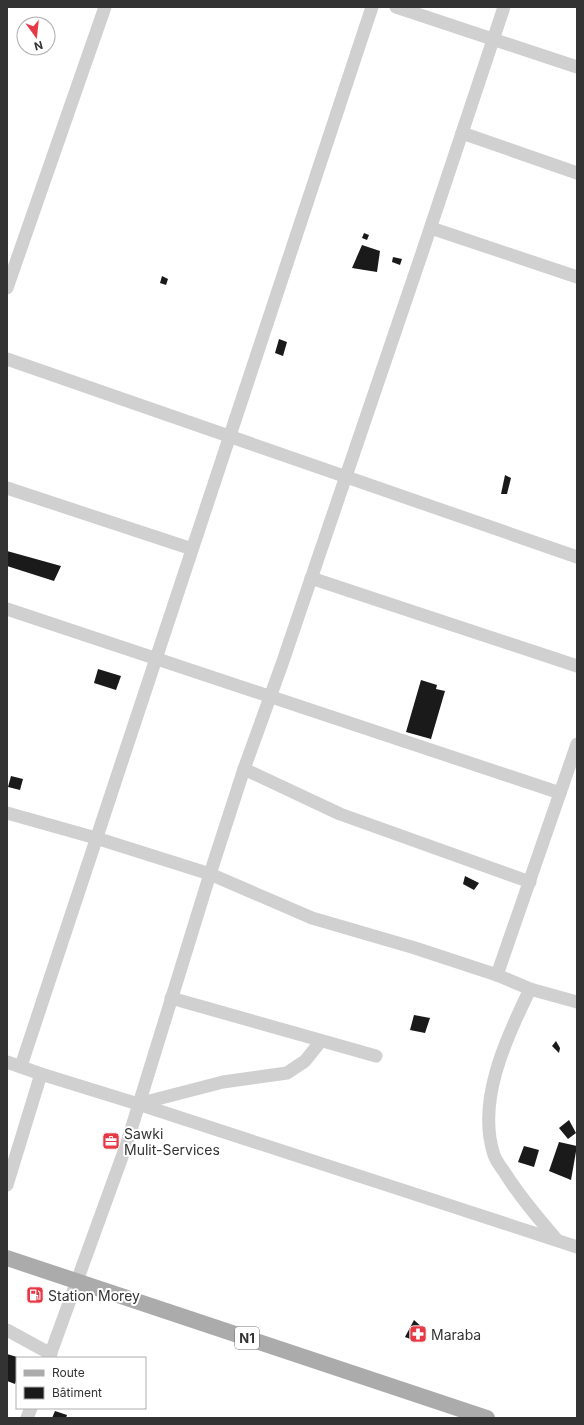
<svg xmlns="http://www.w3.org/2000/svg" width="584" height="1425" font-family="Inter,sans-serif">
<rect width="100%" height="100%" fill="#fff"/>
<g fill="#1a1a1a">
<polygon points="364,233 369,235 367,240 362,238"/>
<polygon points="362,245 380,251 377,272 352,268"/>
<polygon points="393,257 402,259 400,265 392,262"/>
<polygon points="162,276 168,279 166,285 160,283"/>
<polygon points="279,339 287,342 283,356 275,353"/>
<polygon points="505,475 511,478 507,494 501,494"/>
<polygon points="7,551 61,566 54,581 7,566"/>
<polygon points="98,669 121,676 116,690 94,683"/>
<polygon points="421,680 437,685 436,689 445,691 431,739 406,732"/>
<polygon points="11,776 23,779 20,790 8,787"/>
<polygon points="465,876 479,883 474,890 463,884"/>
<polygon points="414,1015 430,1018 425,1033 410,1030"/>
<polygon points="556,1041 560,1048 559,1053 552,1046"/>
<polygon points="569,1120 576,1133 568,1139 559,1128"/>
<polygon points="559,1142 577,1146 571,1180 549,1171"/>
<polygon points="524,1146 539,1150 534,1167 518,1162"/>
<polygon points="414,1320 424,1329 418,1342 405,1337"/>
<polygon points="7,1354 17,1357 17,1378 15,1384 7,1381"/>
<polygon points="55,1411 67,1415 66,1418 52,1418"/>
</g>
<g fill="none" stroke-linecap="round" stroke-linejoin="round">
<g stroke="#d0d0d0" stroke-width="13">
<polyline points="396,7 577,67"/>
<polyline points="462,133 577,173"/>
<polyline points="431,228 577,277"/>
<polyline points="7,288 105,7"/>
<polyline points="7,359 577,557"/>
<polyline points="7,488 192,549"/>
<polyline points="311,578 577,666"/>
<polyline points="7,609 560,793"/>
<polyline points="244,769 340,814 530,882"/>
<polyline points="7,813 96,838 210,874 312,918 415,948 497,975 530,989 577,1002"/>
<polyline points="497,975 577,744"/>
<path d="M530,989C507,1038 476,1100 494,1155C496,1161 501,1167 505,1173C520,1197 538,1218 557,1240"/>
<polyline points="171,998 376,1056"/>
<polyline points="7,1062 41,1074 138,1104 577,1247"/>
<polyline points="21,1066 372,7"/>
<polyline points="138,1104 223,1082 287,1073 305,1061 321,1041"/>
<polyline points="7,1185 41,1074"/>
<polyline points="7,1330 51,1354"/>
<polyline points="49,1358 126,1146 210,874 244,769 282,664 422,253 504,7"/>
<polyline points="27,1418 31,1408"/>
</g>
<polyline stroke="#ababab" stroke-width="16" points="7,1258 487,1418"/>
</g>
<defs>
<symbol id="office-square" viewBox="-11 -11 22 22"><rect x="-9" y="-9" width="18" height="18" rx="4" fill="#e63946" stroke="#fff"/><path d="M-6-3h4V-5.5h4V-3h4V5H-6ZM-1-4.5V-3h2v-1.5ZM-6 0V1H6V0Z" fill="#fff"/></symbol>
<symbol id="fuel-square" viewBox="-11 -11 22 22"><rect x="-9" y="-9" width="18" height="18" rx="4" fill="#e63946" stroke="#fff"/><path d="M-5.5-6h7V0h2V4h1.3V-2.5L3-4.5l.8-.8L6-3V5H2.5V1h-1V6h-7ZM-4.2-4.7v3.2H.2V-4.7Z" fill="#fff"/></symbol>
<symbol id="pharmacy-square" viewBox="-11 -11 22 22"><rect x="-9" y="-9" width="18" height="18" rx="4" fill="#e63946" stroke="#fff"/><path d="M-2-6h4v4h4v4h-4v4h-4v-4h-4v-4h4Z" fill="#fff"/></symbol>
</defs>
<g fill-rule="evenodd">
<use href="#office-square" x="101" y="1131" width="20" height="20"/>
<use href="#fuel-square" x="25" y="1285" width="20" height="20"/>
<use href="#pharmacy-square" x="408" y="1324" width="20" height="20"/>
</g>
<g text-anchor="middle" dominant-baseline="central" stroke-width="4" stroke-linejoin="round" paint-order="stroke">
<rect fill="#fff" stroke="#707070" stroke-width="1" x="235" y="1327" width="24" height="22" rx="3"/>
<g font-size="13" font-weight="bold" fill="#333">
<text x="247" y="1338">N1</text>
</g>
<g font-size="14" fill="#333" stroke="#fff" text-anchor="start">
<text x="124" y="1133">Sawki<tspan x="124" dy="16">Mulit-Services</tspan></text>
<text x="48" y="1295">Station Morey</text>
<text x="431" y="1334">Maraba</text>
</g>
</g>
<rect width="584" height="1425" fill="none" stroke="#333333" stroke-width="16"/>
<rect x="16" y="1357" width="130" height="52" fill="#ffffff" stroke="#adadad"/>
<rect x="24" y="1370" width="20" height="6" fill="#ababab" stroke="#adadad"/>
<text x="52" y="1377" font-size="12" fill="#333333">Route</text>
<rect x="24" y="1387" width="20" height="12" fill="#1a1a1a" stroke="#adadad"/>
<text x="52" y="1397" font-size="12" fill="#333333">Bâtiment</text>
<g transform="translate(36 36) rotate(165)"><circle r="19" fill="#ffffff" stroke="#adadad"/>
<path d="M0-3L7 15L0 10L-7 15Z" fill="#e63946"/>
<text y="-6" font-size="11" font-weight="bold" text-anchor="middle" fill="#333333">N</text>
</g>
</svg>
